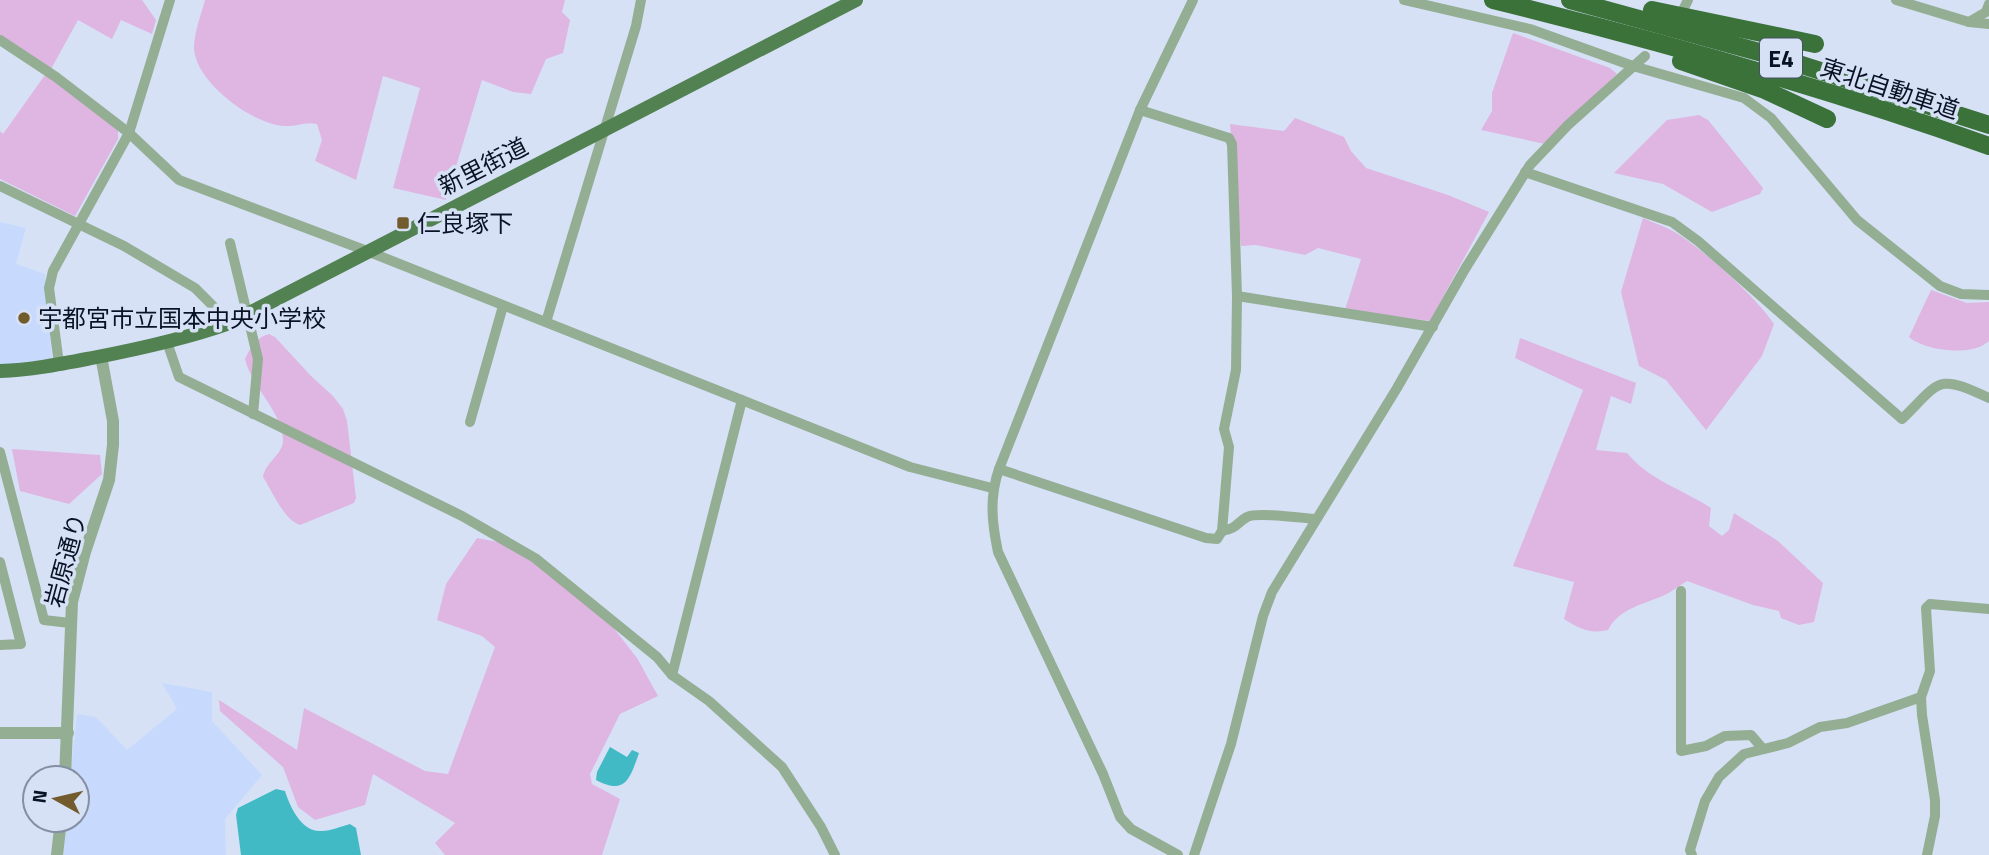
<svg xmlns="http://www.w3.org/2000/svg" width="1989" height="855" font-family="'Titillium Web','Noto Sans JP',sans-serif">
<rect width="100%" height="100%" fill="#d6e1f6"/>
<g fill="#c7dafd">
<polygon points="0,222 26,228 16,264 45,274 52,361 0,366"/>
<polygon points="162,683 212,692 212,721 262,775 225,819 226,855 62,855 66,820 77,820 77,778 70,778 77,714 96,717 127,750 177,709"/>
</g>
<g fill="#dfb5e2">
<polygon points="0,0 142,0 156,20 152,34 121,20 112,39 78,20 51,69 0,37"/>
<path d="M205,0H565L562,12L570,20L563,53L546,59L531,94L513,92L482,80L446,200L393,188L420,88L383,76L356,180L315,161L322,140L317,124C305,121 296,127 285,126C253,125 195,82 194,48C194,33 201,15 205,0Z"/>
<polygon points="1513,33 1610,68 1617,74 1545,144 1481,130 1492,111 1492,93"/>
<polygon points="45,75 74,94 118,127 118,139 75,216 0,179 0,131 3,134"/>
<polygon points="1699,115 1708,120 1763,188 1760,194 1712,212 1663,184 1614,173 1667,120"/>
<polygon points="1295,118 1344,137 1351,151 1366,168 1448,195 1489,212 1430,321 1345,310 1361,259 1318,248 1305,255 1256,245 1241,246 1230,124 1284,131"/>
<path d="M1643,218C1654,223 1667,227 1678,234C1706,252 1756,297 1774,324L1762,356L1706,430L1666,380L1639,366L1621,292Z"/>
<path d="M1931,290L1967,303L1989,302V341C1973,357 1925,351 1909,337Z"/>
<path d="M269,334L275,337L311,376L333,396L343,409L347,421L356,498L354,503L300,525C283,519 273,492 263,477C265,462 284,454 283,439C282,412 251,386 245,359C250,348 257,337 269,334Z"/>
<path d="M1520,338L1636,383L1631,404L1611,396L1596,450L1627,453C1649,480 1682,489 1711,508L1709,526L1722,536L1729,530L1734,513L1778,541L1823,583L1814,622L1799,625L1781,618L1779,611L1753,605L1687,581C1680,585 1674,590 1667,594C1646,604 1620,607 1608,630C1590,634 1580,629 1564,619L1574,582L1513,566L1583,390L1515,358Z"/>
<polygon points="12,449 100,455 102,474 69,504 20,491"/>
<polygon points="477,538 503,543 551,570 609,622 637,658 658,696 620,714 590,774 592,784 620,799 602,855 445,855 435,843 455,823 373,774 365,805 315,820 298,807 283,767 220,711 219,700 297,750 304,708 425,771 448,774 495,647 482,636 437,620 446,584"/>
</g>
<g fill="#42bac5">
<path d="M610,747L627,757L632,750L639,753C630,778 626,796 596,780L597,772Z"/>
<path d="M276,789L285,791C290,807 302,833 322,831C331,831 342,826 350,824L356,828L361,855H241L236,815L238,808Z"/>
</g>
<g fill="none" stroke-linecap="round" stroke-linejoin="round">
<g stroke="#94ae93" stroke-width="10">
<polyline points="1404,0 1530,29 1633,66 1744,98 1771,118 1857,220 1940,286 1961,294 1989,295"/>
<polyline points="1896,0 1969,22 1989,24"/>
<polyline points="1684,8 1688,0"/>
<polyline points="1969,22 1986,12 1989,4"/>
<polyline points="0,40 56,77 129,133 179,180 367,251 910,467 992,488"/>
<path d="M1525,172L1672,222L1698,241L1902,419C1941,381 1936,373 1989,398"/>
<polyline points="0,186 124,246 195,288 230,323"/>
<polyline points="230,243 258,359 253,414"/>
<polyline points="1237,296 1433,327"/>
<polyline points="546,322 636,26 641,0"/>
<polyline points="167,342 179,377 462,516 535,558 657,657 672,675 709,701 782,767 821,827 835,855"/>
<polyline points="59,364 49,288 53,271 129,133 170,0"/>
<polyline points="470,422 503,306"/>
<polyline points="0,452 44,620 70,623"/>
<polyline points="999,469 1206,538 1217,539 1222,531 1229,447 1224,429 1236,370 1237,296 1232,144 1229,138 1140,110"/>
<path d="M1222,531C1238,528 1236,523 1247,517C1258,512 1302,518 1316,519"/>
<polyline points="0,562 21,644 0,645"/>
<polyline points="1681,591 1681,751 1706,746 1725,736 1751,735 1763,749"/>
<polyline points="672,675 742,400"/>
<path d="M1178,855L1131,829L1120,817L1103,774L998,552C992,523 989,498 999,469L1140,110L1193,0"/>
<polyline points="1194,855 1231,744 1263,616 1272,592 1397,388 1465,269 1530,165 1568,125 1645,56"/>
<polyline points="1692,855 1690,850 1705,801 1719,777 1744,754 1788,743 1820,727 1847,723 1921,697"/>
<polyline points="1927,855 1935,816 1935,800 1922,715 1921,697 1930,671 1926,608 1930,604 1989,609"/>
</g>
<g stroke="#94ae93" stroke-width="12">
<polyline points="0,733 68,733"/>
<polyline points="65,778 72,602 85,552 109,480 113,445 113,421 101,356"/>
<polyline points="57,855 61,820"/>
</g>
<path stroke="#538252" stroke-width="14" d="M0,371C31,370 61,364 92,358C139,349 185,339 230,323L856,0"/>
<g stroke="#3a723a" stroke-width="18">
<path d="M1493,0C1660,41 1826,88 1989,146"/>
<polyline points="1570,0 1777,57 1989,125"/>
<polyline points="1652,10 1815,44"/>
<polyline points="1681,61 1765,90 1827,119"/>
</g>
</g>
<g fill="#725b2c" stroke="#d6e1f6" stroke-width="2.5">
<rect x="396" y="216" width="14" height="14" rx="3.5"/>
<circle cx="24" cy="318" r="7"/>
</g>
<g text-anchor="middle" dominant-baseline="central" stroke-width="7" stroke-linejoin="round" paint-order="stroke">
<rect fill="#d6e1f6" stroke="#475164" stroke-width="2" x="1760" y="38.5" width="42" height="39" rx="5"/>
<g font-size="23" font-weight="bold" fill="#0a1325">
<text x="1781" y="58">E4</text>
</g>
<g font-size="24" fill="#0a1325" stroke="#d6e1f6">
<text transform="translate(1890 88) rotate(18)">東北自動車道</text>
<text transform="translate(483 166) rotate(-27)">新里街道</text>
<text transform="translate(65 560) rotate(-75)">岩原通り</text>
</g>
<g font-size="24" fill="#0a1325" stroke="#d6e1f6" text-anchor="start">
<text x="417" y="223">仁良塚下</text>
<text x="38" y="318">宇都宮市立国本中央小学校</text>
</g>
</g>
<g transform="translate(56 799) rotate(278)"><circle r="33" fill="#d6e1f6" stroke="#848fa2" stroke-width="2"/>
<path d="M0-5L12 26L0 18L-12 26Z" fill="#725b2c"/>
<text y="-10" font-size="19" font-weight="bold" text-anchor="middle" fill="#0a1325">N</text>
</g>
</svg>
